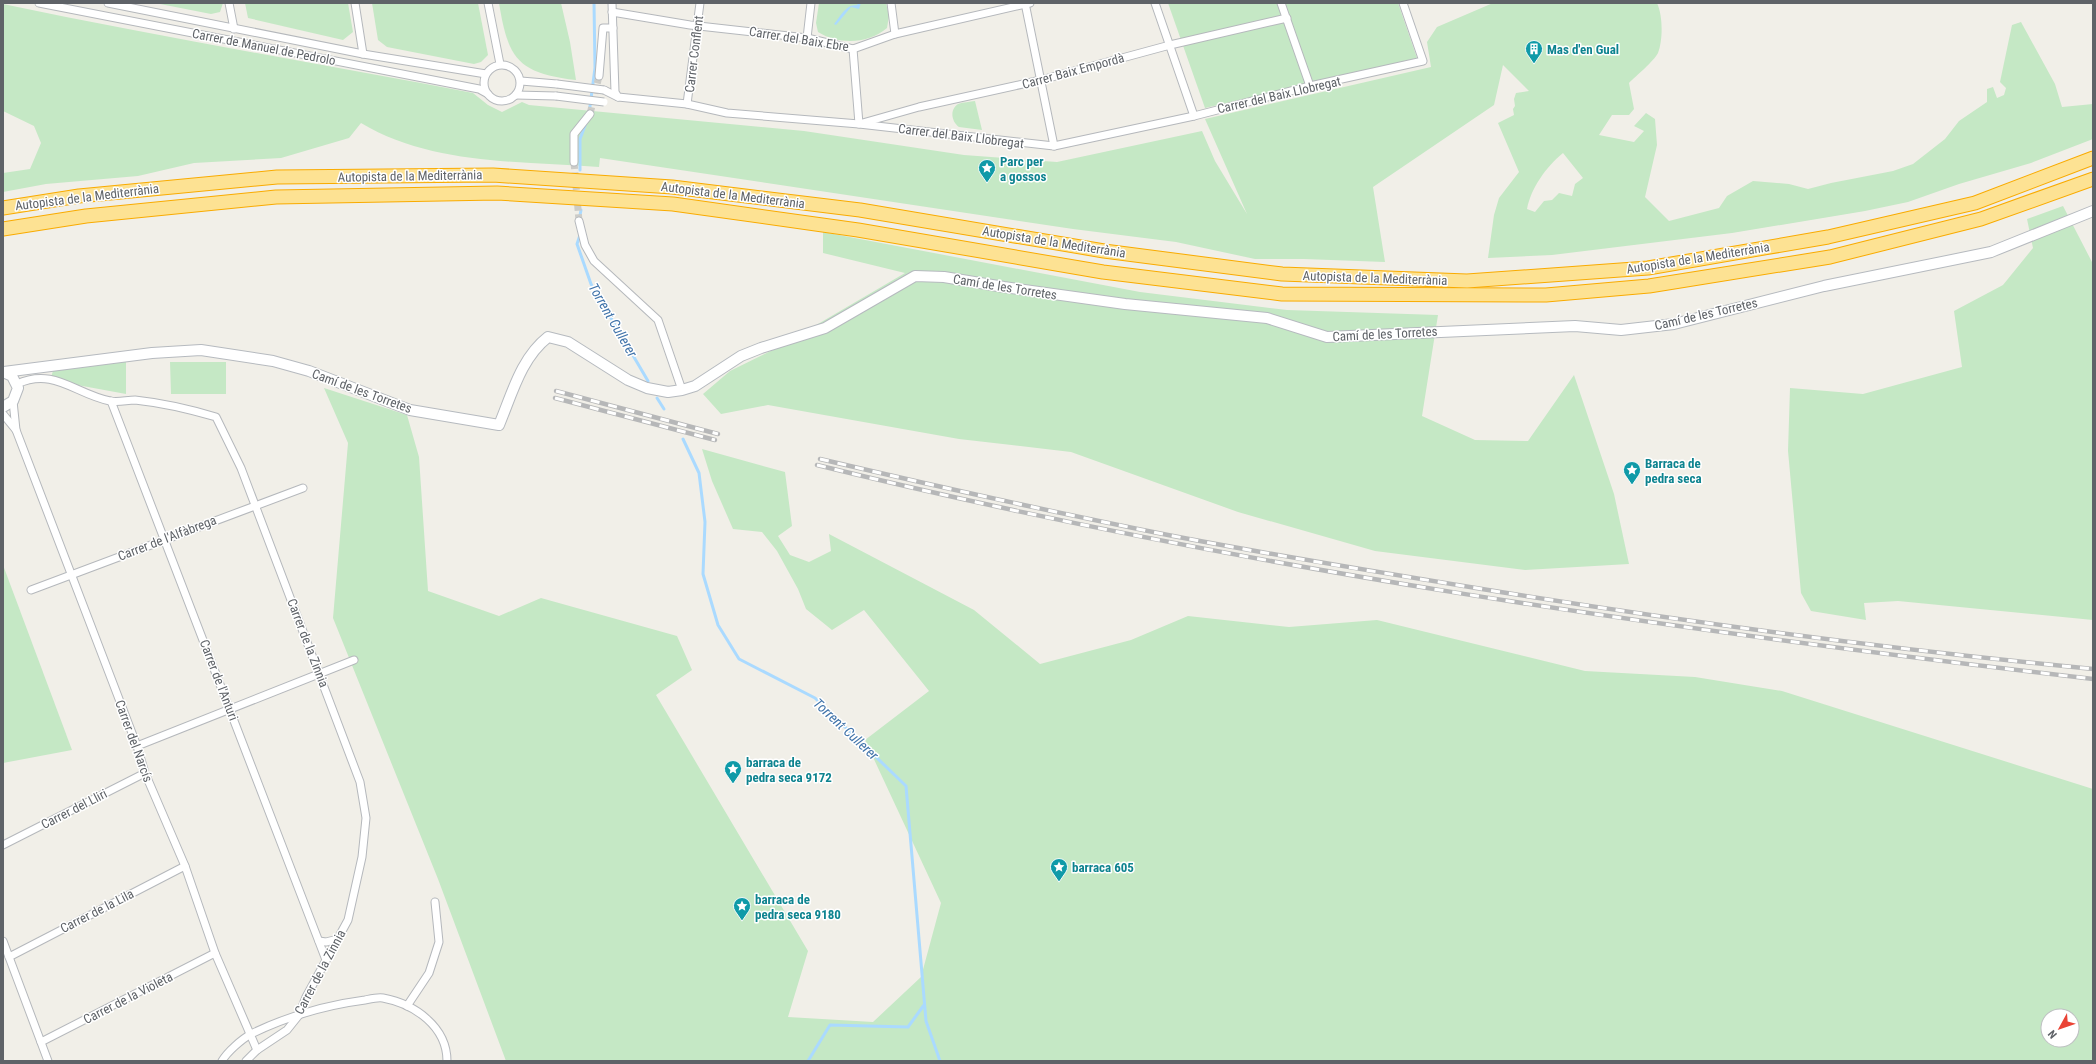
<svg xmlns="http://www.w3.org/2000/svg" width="2096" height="1064" font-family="'Roboto Condensed',sans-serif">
<rect width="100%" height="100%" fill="#f1efe8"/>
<g fill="#c5e8c5" fill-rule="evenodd">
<polygon points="155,3 223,3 220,12 211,14"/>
<polygon points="245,3 348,3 353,32 343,40 248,18"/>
<polygon points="372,3 478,3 488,55 481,62 474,64 387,47 378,40"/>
<path d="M499,3H561L570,42L576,80C518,73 508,59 499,3Z"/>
<path d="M819,3H886L889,16L887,28C868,44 839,45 818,32L816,23Z"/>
<polygon points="1168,3 1398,3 1417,58 1205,108"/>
<path d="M1493,3H1657C1663,16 1663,40 1658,53C1654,61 1636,76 1629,83L1634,109L1629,115H1612L1599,135L1634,142L1644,131L1634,126L1646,113L1655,119L1657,145L1645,197L1669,221L1719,208L1727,196L1753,181L1789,184L1808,189L1831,183L1893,171L1913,164L1945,139L1959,121L1987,102V89L1993,87L1997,98L2004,95L2006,88L2000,82L2012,25L2021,22L2055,84L2062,107L2093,104V139L2031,163L1959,184L1908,202L1865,211L1732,233L1552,255L1488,258L1494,215L1499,198L1519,172L1498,123L1514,115L1513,109L1515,106L1514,99L1516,93L1529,91L1503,65L1494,105L1373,187L1385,262L1304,259H1255L1176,242L1073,229L600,158L599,167C519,161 431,165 361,123L349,138L281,158L194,163L138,176L46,184L3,192V173L30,169L41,143L34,126L3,111V4C159,37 316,63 473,93L488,105L502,112L522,102L529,105L804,131L964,155L1057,162L1202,131L1215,161L1247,214L1205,119L1431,67L1427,42L1437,27ZM1563,153L1583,178L1575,184L1572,196L1559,193L1552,200L1544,201L1535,212L1527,209C1531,188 1546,167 1563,153Z"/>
<path d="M975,101L982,130L959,127C952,122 949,110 958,104C963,102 970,102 975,101Z"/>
<polygon points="2063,206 2093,264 2093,620 1898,601 1864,603 1866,620 1811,611 1801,593 1788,451 1790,388 1863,394 1962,367 1954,311 2003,285 2033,248 2027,219"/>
<polygon points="823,232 1140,292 1287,310 1438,315 1422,416 1475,440 1528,441 1574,375 1614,494 1629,564 1525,570 1375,551 1238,512 1071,452 959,439 768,405 721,414 703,394 730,371 777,348 905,273 823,253"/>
<polygon points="126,360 126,394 50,380 55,365"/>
<polygon points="170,362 226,362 226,394 171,394"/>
<path d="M324,388L407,415L419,457L428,591L499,616L541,598L677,636L692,670L656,695L808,951L788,1017L873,1022L921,977L941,903L865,740L929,691L864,610L832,630L806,609L798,589L777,551L762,532L733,529L712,481L702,449L785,472L792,526L778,536L790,555L809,562L831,551L829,534L974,610L1040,664L1131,640L1188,616L1289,627L1377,620L1585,671L1695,677L1782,691L2093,789V1061H506L438,879L333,618L348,443ZM2048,1016H2072V1040H2048Z"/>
<polygon points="3,565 72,750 3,763"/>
</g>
<path fill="#aadaff" d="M858,3H861L859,9L851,7L836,25L834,24C841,16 845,5 857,5Z"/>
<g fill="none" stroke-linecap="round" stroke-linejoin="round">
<g stroke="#aadaff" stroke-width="3">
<polyline points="589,114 595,68 594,3"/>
<polyline points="580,170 580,139 586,123"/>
<polyline points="579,221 581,210"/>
<polyline points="580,235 577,244 591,284 648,381"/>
<polyline points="657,398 664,409"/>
<polyline points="683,439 699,473 705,522 703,574 718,625 739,659 815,698 906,786 926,1021 940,1061"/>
<polyline points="808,1061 830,1025 908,1027 924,1005"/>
</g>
<g stroke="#ccccc8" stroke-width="7" stroke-dasharray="7 3.5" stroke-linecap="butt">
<polyline points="590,114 599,76"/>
<polyline points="574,162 579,221"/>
</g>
<defs>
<g id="street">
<polyline points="39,3 479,89 488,94"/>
<polyline points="108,3 363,54 486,74"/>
<polyline points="229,3 234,29"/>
<polyline points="355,3 363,54"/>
<polyline points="488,3 500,64"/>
<polyline points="612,3 615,92 618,97 687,104 727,113 859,124 1054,146 1194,116 1310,86 1423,61 1403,3"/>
<polyline points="891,3 895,34"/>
<polyline points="1025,3 1054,146"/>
<polyline points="1155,3 1194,116"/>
<polyline points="1281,3 1310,86"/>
<polyline points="612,12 690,25 807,38 853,49 895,34 1030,3"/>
<polyline points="807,38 811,3"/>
<polyline points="853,49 859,124 919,107 1041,80 1170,45 1287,18"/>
<circle cx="502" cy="83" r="18"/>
<polyline points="599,76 603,28 613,28"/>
<polyline points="521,81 557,84"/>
<polyline points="604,90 618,97"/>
<polyline points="516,95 556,96"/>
<polyline points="687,104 700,3"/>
<polyline points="574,162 574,134 590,114"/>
<polyline points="579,221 585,245 594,261 658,320 682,390"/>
<path d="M17,384C54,367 75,394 110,401C118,403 127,400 135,400C163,403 189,409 216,417L241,468L360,782L366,818L362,857L348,920L306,997L299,1015L287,1030L257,1050L246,1061"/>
<polyline points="13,401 16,430"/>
<polyline points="111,401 326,960"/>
<polyline points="3,414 16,430 137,746 145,773 185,866 215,953 257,1050"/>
<polyline points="31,590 303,488"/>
<polyline points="137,746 354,660"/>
<polyline points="3,845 145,773"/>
<polyline points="3,941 48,1061"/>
<polyline points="319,941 326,942 338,939"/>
<polyline points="9,957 185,866"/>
<polyline points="407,1006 429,973 439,942 435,902"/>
<polyline points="41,1042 215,953"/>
<path d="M222,1061C227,1052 242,1039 251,1034C286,1017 326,1005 365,1000C370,999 378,997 383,998C415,1004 447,1027 447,1061"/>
</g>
<g id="secondary">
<polyline points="3,372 12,376 18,388 13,401 3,407"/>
<path d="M4,372L152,353L201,350L273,361L309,371L410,410L499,425C512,394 521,358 548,337L568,342L628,380L647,388L668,392L682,390L695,386L741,356L761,348L825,328L915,276L944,277L1004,287L1125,304L1267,318L1327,337L1575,326L1621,330L1674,324L1824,286L1991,252L2093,211"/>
</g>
<g id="highway">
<polyline points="3,208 79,196 277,177 493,175 672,187 860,210 1104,251 1282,274 1467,281 1648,268 1828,237 1975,203 2093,158"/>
<polyline points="3,229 86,216 276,197 497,193 673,204 858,230 1103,272 1282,294 1546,295 1649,286 1830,257 1981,219 2093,179"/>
</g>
</defs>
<use href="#street" stroke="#b5b8bc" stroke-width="9"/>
<use href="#secondary" stroke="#b6babf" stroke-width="12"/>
<use href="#highway" stroke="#f9ab00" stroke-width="15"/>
<use href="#street" stroke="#fff" stroke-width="7"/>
<use href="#secondary" stroke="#fff" stroke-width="10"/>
<use href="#highway" stroke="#fde293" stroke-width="13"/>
<defs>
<g id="rail">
<polyline points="556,391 718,434"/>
<polyline points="555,398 715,440"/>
<path d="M820,459C935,486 1052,512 1168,535C1272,555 1377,572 1482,589C1685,622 1888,649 2093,669"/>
<path d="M817,465C1236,568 1664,629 2093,679"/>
</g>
</defs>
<use href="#rail" stroke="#b6b7b8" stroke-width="4.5"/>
<use href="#rail" stroke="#fff" stroke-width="3" stroke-dasharray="9" stroke-linecap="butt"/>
<defs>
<g id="street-bridge">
<polyline points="557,84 604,90"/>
<polyline points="556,96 604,102"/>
</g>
</defs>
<use href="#street-bridge" stroke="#b5b8bc" stroke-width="9" stroke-linecap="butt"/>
<use href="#street-bridge" stroke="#fff" stroke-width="7"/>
</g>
<defs>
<symbol id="building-pin" viewBox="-11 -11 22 30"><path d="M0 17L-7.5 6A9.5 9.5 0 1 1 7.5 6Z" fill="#0f9aa8" stroke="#fff"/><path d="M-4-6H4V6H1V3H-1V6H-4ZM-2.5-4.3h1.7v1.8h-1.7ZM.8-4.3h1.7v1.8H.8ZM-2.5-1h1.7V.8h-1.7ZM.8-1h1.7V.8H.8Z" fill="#fff"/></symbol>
<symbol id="sight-pin" viewBox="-11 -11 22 30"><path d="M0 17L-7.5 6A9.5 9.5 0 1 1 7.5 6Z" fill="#0f9aa8" stroke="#fff"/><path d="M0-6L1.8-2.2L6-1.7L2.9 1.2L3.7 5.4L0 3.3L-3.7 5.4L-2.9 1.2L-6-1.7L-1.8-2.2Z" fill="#fff"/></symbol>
</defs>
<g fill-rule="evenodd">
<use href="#building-pin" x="1524" y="39" width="20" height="27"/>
<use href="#sight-pin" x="977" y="158" width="20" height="27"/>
<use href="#sight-pin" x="1622" y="460" width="20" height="27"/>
<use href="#sight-pin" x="723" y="759" width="20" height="27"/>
<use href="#sight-pin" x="1049" y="857" width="20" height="27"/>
<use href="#sight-pin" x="732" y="896" width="20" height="27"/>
</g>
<g text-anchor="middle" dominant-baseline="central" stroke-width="3" stroke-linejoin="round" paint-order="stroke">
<g font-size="13" fill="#5f6368" stroke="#fff">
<text transform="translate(799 39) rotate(9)">Carrer del Baix Ebre</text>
<text transform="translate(264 47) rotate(11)">Carrer de Manuel de Pedrolo</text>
<text transform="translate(694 54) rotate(-83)">Carrer Conflent</text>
<text transform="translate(1073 71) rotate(-15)">Carrer Baix Empordà</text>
<text transform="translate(1279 95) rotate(-13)">Carrer del Baix Llobregat</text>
<text transform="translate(961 136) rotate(7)">Carrer del Baix Llobregat</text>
<text transform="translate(410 176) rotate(-1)">Autopista de la Mediterrània</text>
<text transform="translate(733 195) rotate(7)">Autopista de la Mediterrània</text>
<text transform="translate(87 197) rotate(-7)">Autopista de la Mediterrània</text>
<text transform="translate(1054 242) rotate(9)">Autopista de la Mediterrània</text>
<text transform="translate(1698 258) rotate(-9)">Autopista de la Mediterrània</text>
<text transform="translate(1375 278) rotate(2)">Autopista de la Mediterrània</text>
<text transform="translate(1005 287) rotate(9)">Camí de les Torretes</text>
<text transform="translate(1706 314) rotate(-13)">Camí de les Torretes</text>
<text transform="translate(1385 334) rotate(-3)">Camí de les Torretes</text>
<text transform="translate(362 391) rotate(20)">Camí de les Torretes</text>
<text transform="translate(167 538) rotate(-21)">Carrer de l'Alfàbrega</text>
<text transform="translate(308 643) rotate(69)">Carrer de la Zinnia</text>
<text transform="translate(219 680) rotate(69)">Carrer de l'Anturi</text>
<text transform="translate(134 741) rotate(70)">Carrer del Narcís</text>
<text transform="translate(74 809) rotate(-27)">Carrer del Lliri</text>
<text transform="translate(97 911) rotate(-27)">Carrer de la Lila</text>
<text transform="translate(320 972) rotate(-62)">Carrer de la Zinnia</text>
<text transform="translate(128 998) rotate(-27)">Carrer de la Violeta</text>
</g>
<g font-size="13" font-weight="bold" fill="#0d838f" stroke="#fff" text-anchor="start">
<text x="1547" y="49">Mas d'en Gual</text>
<text x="1000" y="161">Parc per<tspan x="1000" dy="15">a gossos</tspan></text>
<text x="1645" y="463">Barraca de<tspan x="1645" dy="15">pedra seca</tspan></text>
<text x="746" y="762">barraca de<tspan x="746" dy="15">pedra seca 9172</tspan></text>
<text x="1072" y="867">barraca 605</text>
<text x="755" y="899">barraca de<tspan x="755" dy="15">pedra seca 9180</tspan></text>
</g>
<g font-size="14" font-style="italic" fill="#4174aa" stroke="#fff">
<text transform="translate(613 320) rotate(60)">Torrent Cullerer</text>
<text transform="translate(846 729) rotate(43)">Torrent Cullerer</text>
</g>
</g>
<rect width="2096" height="1064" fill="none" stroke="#5f6368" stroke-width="8"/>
<g transform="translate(2060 1028) rotate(230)"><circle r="19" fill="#ffffff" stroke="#bfc1c3"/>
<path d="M0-3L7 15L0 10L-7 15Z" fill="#ea4335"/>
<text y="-6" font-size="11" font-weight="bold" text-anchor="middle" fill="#5f6368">N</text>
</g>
</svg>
